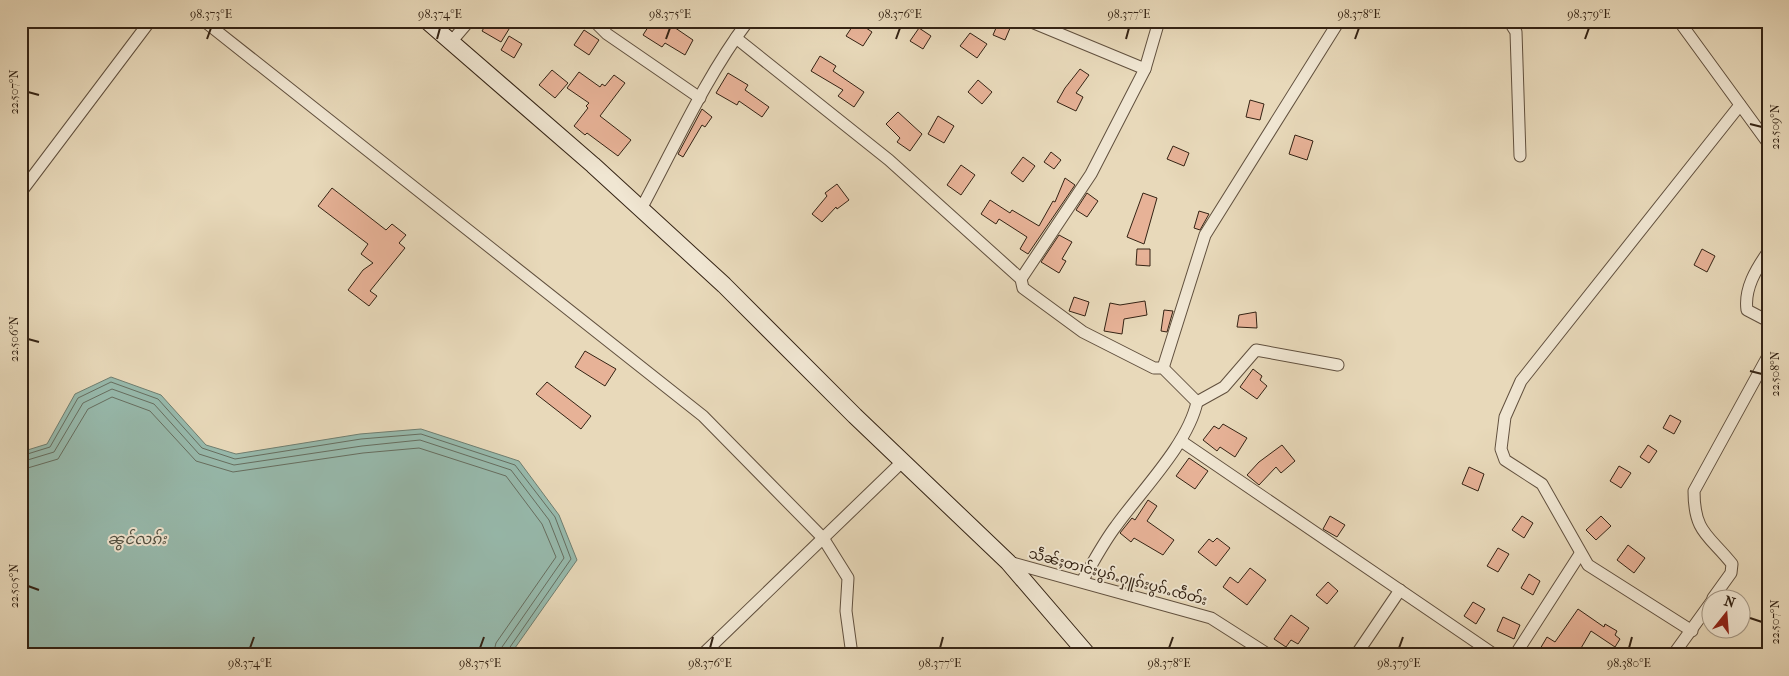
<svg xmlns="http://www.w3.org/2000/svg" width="1789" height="676" font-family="'IM FELL French Canon','Noto Sans Myanmar',serif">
<rect width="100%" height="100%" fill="#e8d9ba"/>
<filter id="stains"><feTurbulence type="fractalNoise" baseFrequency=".004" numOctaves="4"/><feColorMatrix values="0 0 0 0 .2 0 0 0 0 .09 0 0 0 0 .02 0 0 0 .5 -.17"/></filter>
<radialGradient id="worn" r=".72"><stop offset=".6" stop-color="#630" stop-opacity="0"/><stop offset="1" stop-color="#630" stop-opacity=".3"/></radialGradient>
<polygon fill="#97baad" stroke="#6f7e70" points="111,377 161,395 206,445 236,454 360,434 421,429 519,461 559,515 577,560 510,655 21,655 21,452 47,444 75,394"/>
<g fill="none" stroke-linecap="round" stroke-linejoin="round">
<g stroke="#666e60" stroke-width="1">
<polyline points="21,456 50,447 78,398 111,382 158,399 202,448 235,459 361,439 421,434 515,465 555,517 571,559 508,650 507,655"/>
<polyline points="21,462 54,452 83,403 112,389 154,404 199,454 234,465 362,446 420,440 511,470 549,520 564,558 502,647 500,655"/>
<polyline points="21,470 58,459 88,409 112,397 150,411 196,461 233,472 363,453 419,448 506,476 542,524 556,557 496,643 493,655"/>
</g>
</g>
<g fill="#e7b297" stroke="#342314">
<polygon points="488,21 514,21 501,42 482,31"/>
<polygon points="652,21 665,21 693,40 685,55 665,43 662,47 643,35"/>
<polygon points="856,21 872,32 863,46 846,36"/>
<polygon points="999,21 1013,21 1005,40 993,35"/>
<polygon points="919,28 931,36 923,49 910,41"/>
<polygon points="584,30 599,40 589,55 574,45"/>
<polygon points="970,33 987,44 977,58 960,46"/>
<polygon points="509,36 522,44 514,58 501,50"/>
<polygon points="820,56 836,66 833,71 864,92 854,107 838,96 843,90 811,71"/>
<polygon points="1080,69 1089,75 1076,93 1083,97 1076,111 1057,102 1065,88"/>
<polygon points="552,70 568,83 555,98 539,85"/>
<polygon points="579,72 600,87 602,84 605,86 614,75 625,83 600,116 631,140 618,156 587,133 585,135 574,126 588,108 586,106 589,103 567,88"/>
<polygon points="728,73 748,85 745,90 769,107 762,117 739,101 737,105 716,93"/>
<polygon points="978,80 992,92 982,104 968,92"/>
<polygon points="1250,100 1264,104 1260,120 1246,117"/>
<polygon points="702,109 712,117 705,127 702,125 683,157 678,154"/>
<polygon points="898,112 922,134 910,151 897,142 900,138 886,124"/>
<polygon points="938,116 954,126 944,143 928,134"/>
<polygon points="1295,135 1313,141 1307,160 1289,154"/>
<polygon points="1173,146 1189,153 1184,166 1167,159"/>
<polygon points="1051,152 1061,160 1054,169 1044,162"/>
<polygon points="1023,157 1035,166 1023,182 1011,173"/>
<polygon points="961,165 975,175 961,195 947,185"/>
<polygon points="1065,178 1075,185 1028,254 1020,249 1027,237 999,219 996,224 981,214 990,200 1010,213 1012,210 1039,226 1053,201 1055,202"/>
<polygon points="837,184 849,200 837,209 836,207 822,222 812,214 827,196 825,193"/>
<polygon points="332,188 386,230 392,224 406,235 399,243 405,248 370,291 377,296 369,306 348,290 363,270 373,263 361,254 368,244 318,206"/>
<polygon points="1087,193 1098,201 1087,217 1076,210"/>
<polygon points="1143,193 1157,198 1144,244 1127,237"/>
<polygon points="1199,211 1209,214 1200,230 1194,228"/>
<polygon points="1059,235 1072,242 1062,259 1066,261 1059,273 1041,262"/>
<polygon points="1137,249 1150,249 1150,266 1136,265"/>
<polygon points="1702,249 1715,256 1707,272 1694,265"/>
<polygon points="1074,297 1089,302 1085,316 1069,311"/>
<polygon points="1145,301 1147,315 1124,319 1122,334 1104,331 1110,303 1120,305"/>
<polygon points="1164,310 1173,311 1167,332 1161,331"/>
<polygon points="1256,312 1257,328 1237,327 1239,315"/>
<polygon points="585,351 616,369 605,386 575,367"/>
<polygon points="1253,369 1262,376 1260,380 1267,386 1257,399 1240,387"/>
<polygon points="547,382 591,416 581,429 536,394"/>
<polygon points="1670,415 1681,421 1674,434 1663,428"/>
<polygon points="1223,424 1247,438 1235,457 1220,447 1217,451 1203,440 1214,426 1219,429"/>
<polygon points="1282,445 1295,461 1281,473 1276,467 1259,485 1247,475 1259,462"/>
<polygon points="1648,445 1657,451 1649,463 1640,457"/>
<polygon points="1189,458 1208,471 1195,489 1176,476"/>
<polygon points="1619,466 1631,473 1621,488 1610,481"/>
<polygon points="1469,467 1484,474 1478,491 1462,484"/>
<polygon points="1148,500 1157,506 1147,521 1174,540 1163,555 1134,538 1131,542 1120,533 1132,518 1135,520"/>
<polygon points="1330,516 1345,525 1337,537 1323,529"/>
<polygon points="1522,516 1533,523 1524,538 1512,530"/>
<polygon points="1601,516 1611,526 1596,540 1586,530"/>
<polygon points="1217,538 1230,548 1216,566 1198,552 1209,539 1213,542"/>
<polygon points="1628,545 1645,558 1634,573 1617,560"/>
<polygon points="1498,548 1509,554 1498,572 1487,566"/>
<polygon points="1250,568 1266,580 1247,605 1223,587 1230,577 1238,583"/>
<polygon points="1529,574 1540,581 1533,595 1521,588"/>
<polygon points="1328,582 1338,591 1327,604 1316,595"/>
<polygon points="1473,602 1485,609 1476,624 1464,616"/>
<polygon points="1578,609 1604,627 1605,624 1617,631 1615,635 1620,639 1615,647 1591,631 1577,655 1549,655 1540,649 1547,637 1555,642"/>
<polygon points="1291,615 1309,628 1298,644 1291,640 1286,647 1274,639"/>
<polygon points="1503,617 1520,625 1514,639 1497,631"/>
</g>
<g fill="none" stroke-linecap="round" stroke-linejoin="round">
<defs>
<g id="street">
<polyline points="204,21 703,416 823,538 848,578 846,611 852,655"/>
<polyline points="594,21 607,34 700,98"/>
<polyline points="1029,21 1145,69"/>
<polyline points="1509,21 1516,32 1520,156"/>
<polyline points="1679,21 1768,143"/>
<path d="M736,38L889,160L1021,279L1023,288L1083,332L1154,368H1163L1197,402C1188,444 1141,491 1116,526C1103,543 1093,563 1082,581"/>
<polyline points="451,42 469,21"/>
<polyline points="21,192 150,21"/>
<path d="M641,209C675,146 705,78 748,21"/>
<path d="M1768,252C1756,269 1744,289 1747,310L1768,321"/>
<polyline points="1021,279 1091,174 1145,69 1159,21"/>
<polyline points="1163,368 1205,235 1339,21"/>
<polyline points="1197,402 1224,387 1256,350 1338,365"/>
<polyline points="1181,441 1495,655"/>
<polyline points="1009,562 1211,618 1269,655"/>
<path d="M1713,598L1731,573L1732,564C1709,535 1694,533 1694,491L1768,356"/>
<polyline points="1692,631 1588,565 1542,484 1505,460 1501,449 1505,417 1521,381 1740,105"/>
<polyline points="702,655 903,461"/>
<polyline points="1356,655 1400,590"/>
<polyline points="1515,655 1580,554"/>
<polyline points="1673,655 1712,601"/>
</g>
<polyline id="secondary" points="427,21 593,165 724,285 855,416 1008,562 1088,655"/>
</defs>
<use href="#street" stroke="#61503e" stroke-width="13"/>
<use href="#secondary" stroke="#342314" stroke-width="18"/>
<use href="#street" stroke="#f0e6d2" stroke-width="11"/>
<use href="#secondary" stroke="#f0e6d2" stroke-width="16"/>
</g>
<path fill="none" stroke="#342314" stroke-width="2" d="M207,39L211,28M437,39L440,28M666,39L670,28M896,39L900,28M1126,39L1129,28M1355,39L1359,28M1585,39L1589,28M28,92L39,95M1750,124L1762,127M28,339L39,342M1750,371L1762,374M28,586L39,590M1750,618L1762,622M250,648L254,637M480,648L484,637M710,648L713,637M940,648L943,637M1169,648L1173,637M1399,648L1403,637M1629,648L1632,637"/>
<g text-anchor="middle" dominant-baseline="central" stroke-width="4" stroke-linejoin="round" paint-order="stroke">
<g font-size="14" fill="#342314" stroke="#f0e6d2">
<text transform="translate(1118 577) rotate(15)">သဵၼ်ႈတၢင်းပွၵ်ႉႁူၵ်းပွၵ်ႉၸဵတ်း</text>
</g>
<g font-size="15" font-style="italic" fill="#525042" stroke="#f0e6d2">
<text x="137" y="539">ၼွင်လၵ်း</text>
</g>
</g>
<rect width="1789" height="676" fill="none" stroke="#e8d9ba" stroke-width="55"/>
<g transform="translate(1726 614) rotate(17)"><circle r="24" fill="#f0e6d2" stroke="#a59886"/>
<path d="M0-4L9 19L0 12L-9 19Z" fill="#8f2418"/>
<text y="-8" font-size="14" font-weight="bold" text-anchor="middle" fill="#342314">N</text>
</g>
<rect x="28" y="28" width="1734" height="620" fill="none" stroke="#342314" stroke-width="2"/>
<g font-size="12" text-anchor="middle" fill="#342314">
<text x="211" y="18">98.373°E</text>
<text x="440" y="18">98.374°E</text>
<text x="670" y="18">98.375°E</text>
<text x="900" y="18">98.376°E</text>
<text x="1129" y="18">98.377°E</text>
<text x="1359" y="18">98.378°E</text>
<text x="1589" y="18">98.379°E</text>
<text transform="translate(14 92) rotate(-90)" y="4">22.507°N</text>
<text transform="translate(1775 127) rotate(-90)" y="4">22.509°N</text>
<text transform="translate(14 339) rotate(-90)" y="4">22.506°N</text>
<text transform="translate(1775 374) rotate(-90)" y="4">22.508°N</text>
<text transform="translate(14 586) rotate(-90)" y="4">22.505°N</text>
<text transform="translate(1775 622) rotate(-90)" y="4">22.507°N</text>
<text x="250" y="667">98.374°E</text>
<text x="480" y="667">98.375°E</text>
<text x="710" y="667">98.376°E</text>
<text x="940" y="667">98.377°E</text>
<text x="1169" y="667">98.378°E</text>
<text x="1399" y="667">98.379°E</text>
<text x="1629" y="667">98.380°E</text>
</g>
<rect width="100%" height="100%" filter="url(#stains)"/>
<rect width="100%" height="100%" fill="url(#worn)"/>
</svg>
